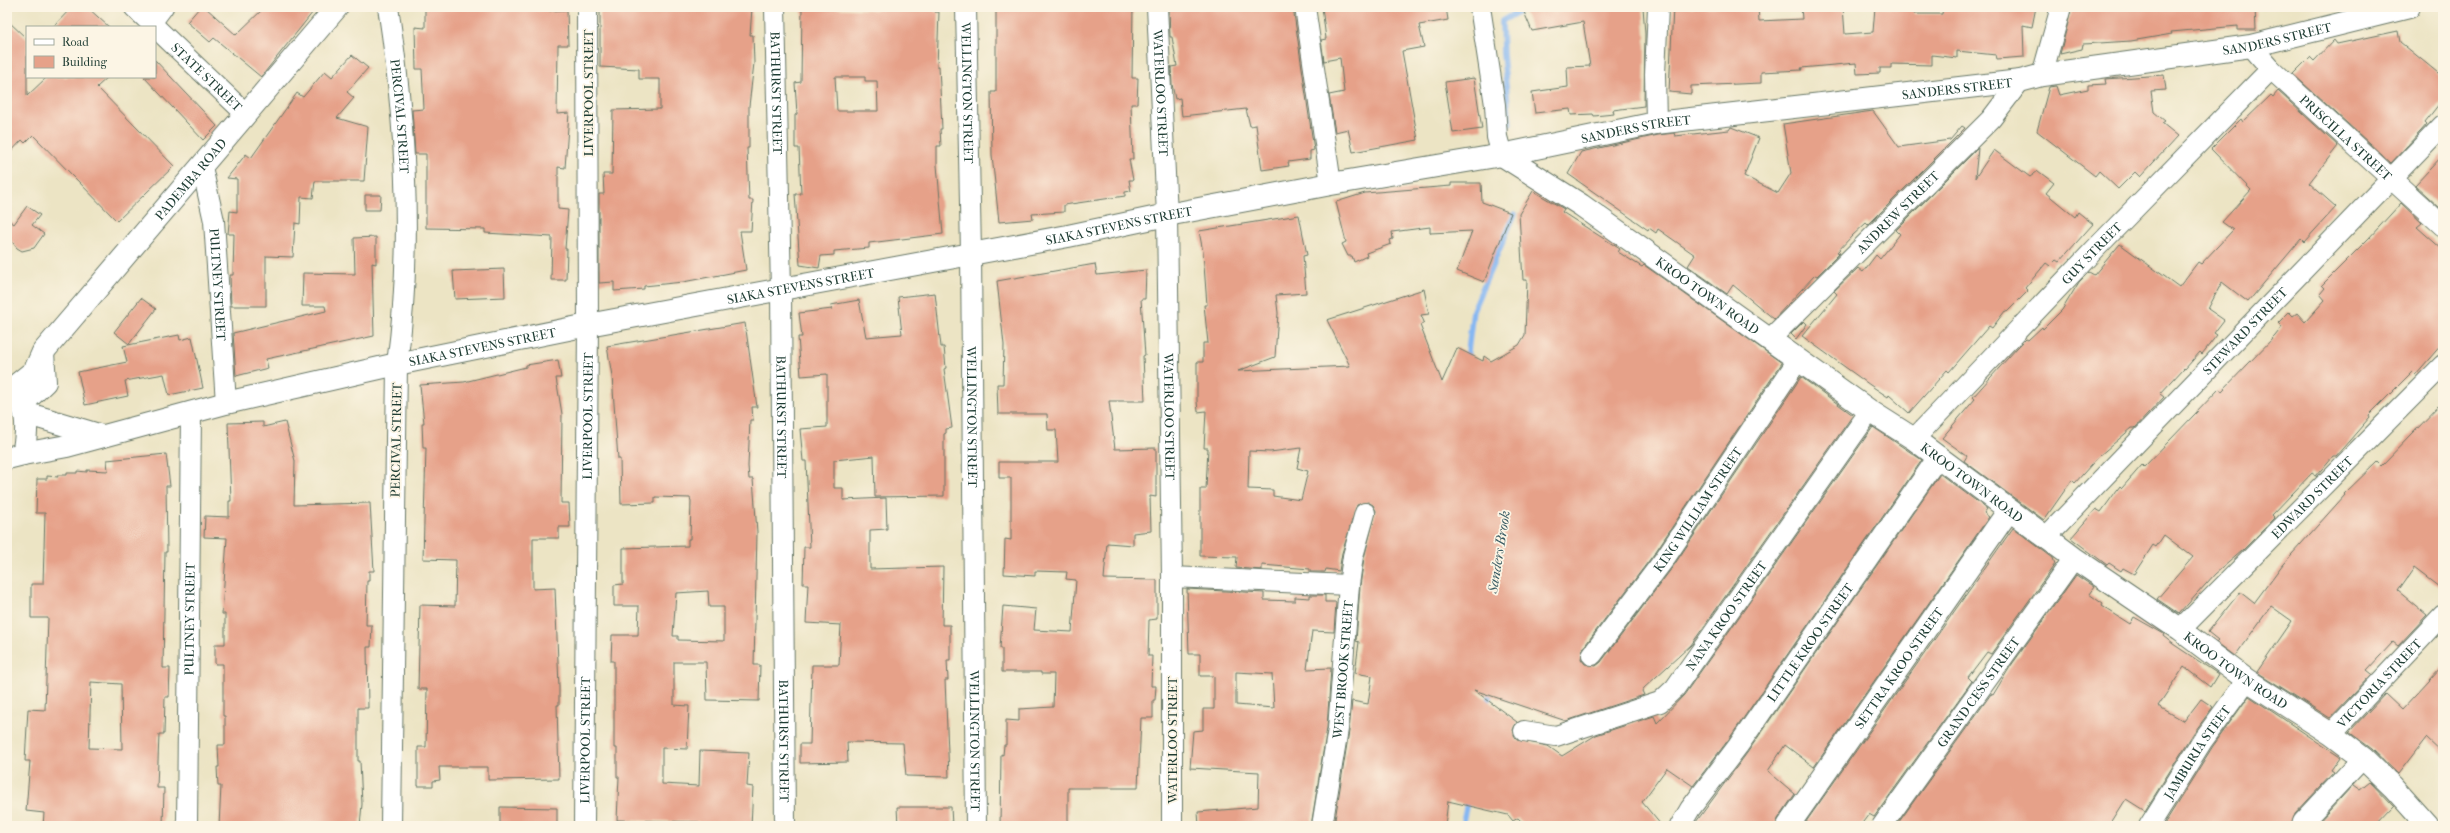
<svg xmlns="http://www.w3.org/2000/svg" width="2450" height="833" font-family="'IM FELL French Canon',serif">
<rect width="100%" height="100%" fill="#fcf5e5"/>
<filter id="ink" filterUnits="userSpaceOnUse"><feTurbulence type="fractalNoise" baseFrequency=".025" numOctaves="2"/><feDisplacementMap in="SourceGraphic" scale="8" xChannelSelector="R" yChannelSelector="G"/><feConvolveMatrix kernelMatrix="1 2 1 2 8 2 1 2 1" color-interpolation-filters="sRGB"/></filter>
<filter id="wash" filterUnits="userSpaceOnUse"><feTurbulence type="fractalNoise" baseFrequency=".012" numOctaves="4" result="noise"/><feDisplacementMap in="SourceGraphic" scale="16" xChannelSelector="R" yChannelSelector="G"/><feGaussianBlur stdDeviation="0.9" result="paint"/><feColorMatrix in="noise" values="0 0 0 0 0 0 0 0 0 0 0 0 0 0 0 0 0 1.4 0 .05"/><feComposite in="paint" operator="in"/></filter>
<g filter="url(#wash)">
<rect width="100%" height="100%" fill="#ece4c4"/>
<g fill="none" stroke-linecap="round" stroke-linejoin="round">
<g stroke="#86b7f2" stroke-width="5.5">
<polyline points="1510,123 1503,54 1502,21 1526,7"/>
<polyline points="1467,360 1473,310 1515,214"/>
<polyline points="1487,707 1491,688"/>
<polyline points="1462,826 1468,798"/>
</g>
</g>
<g id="blocks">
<g fill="#e6a189" fill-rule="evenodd">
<polygon points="72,7 87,7 109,27 53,27"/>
<polygon points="200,7 205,7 236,35 265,7 317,7 261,77 214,38 210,42 187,22"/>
<polygon points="425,7 511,9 511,7 549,7 549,11 567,10 568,45 558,45 557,114 569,113 565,168 558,167 558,209 568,210 565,249 567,249 566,280 551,280 552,237 485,233 485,229 426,228 426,154 415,154 412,110 424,109 422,69 416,69 415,27 425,28"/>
<polygon points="600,7 752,8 750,35 753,35 754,63 749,106 749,148 747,148 749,200 753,200 751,231 740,231 746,270 683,282 644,286 644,289 614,291 614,282 599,283 599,194 604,194 603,174 612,174 613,110 660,109 660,79 639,79 639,69 600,67"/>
<path d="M802,7L877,10V7H935V12H939L937,67L939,66L942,129H940L941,146H937V165L943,234L869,243V248L834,251V255L821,256L819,268L800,265L795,194H801L799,148H795V115L797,114L795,83L801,82ZM835,77H865V81H877L878,111H837Z"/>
<polygon points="996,7 1133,7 1132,78 1138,78 1137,104 1131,104 1133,159 1129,159 1133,180 1129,180 1131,191 1125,192 1125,196 1064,205 1064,212 1032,214 1033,219 999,222 992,155 991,92 996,92"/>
<polygon points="1198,7 1198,9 1216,7 1293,7 1314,150 1310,151 1310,159 1288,162 1289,166 1262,170 1256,125 1250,126 1246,109 1182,116 1180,98 1175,99 1172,84 1171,67 1177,66 1172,37 1170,37 1169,8"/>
<polygon points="1322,7 1446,7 1448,20 1419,25 1424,47 1402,51 1418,140 1353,152 1348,129 1335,132 1329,95 1344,92 1340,58 1324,61 1321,40 1326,39"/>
<polygon points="1534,7 1643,7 1645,34 1644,106 1613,110 1614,114 1594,116 1593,114 1571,115 1570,109 1535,113 1532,92 1568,87 1567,67 1590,66 1583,22 1532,31 1524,12"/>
<polygon points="1673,7 1758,7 1759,21 1802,19 1801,7 1843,7 1845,34 1873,32 1875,7 1897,9 1897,7 1913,7 1914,14 1942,14 1943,7 2036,7 2032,27 2023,25 2024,57 1997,59 1996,55 1957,51 1957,58 1932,55 1932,65 1891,64 1891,68 1880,68 1880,73 1857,74 1856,63 1801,68 1802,70 1761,72 1761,83 1691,86 1691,94 1669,92"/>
<polygon points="2072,7 2255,7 2256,30 2238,30 2238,26 2171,32 2172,34 2131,41 2083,44 2082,49 2060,54"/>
<polygon points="7,20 27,39 27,96 47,77 108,77 97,87 174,166 117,221 33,135 25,143 22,140 7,156"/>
<polygon points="2398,31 2400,42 2443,77 2443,99 2425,122 2427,124 2421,131 2391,163 2293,74 2310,57 2314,61 2334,40 2337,44"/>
<polygon points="352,55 368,68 347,92 354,98 337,118 368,127 364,181 315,181 313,198 301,197 300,224 295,223 293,257 266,256 266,306 231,306 230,275 233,275 234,234 228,234 230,211 237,212 237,179 227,178 246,154 251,158 297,93 303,97 325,71 332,77"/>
<polygon points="155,60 217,126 203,140 144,77 155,77"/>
<polygon points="2164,75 2166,90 2151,91 2154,112 2165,121 2162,123 2178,136 2140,177 2135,172 2118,189 2099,171 2095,176 2037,131 2049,87 2056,86 2059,95 2088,89 2088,85 2106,84 2105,79"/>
<polygon points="1474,78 1482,129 1453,133 1445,82"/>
<polygon points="2278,91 2338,146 2309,183 2336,207 2304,242 2301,239 2248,302 2222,282 2208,309 2224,320 2214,333 2217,335 2202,354 2200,352 2185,369 2184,368 2160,394 2164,397 2135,428 2132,428 2099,456 2075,483 2072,480 2044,520 1964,461 1967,456 1942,438 1975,399 1973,397 2017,348 2026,339 2028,340 2042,327 2043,329 2062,310 2079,282 2089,272 2094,275 2120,244 2179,287 2198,262 2201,264 2233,230 2222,222 2251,190 2211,149 2241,119 2243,122 2271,95 2273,97"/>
<polygon points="1873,111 1899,147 1950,140 1962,126 1965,128 1868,225 1866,223 1852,236 1837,252 1840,253 1817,276 1815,275 1774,319 1733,285 1727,294 1688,266 1695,255 1658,229 1656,233 1649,228 1648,230 1568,174 1581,152 1658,135 1674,133 1675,136 1729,130 1731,127 1759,138 1744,176 1778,193 1791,173 1783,124"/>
<polygon points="1978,148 1975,178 1994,150 2030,177 2038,171 2054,183 2046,193 2075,217 2078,212 2093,224 2059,262 2056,260 2050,266 2046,263 2025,288 2028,291 2007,312 2005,311 1992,328 1989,326 1949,372 1947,370 1909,413 1889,395 1888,397 1870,385 1802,336 1837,294 1834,291 1858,268 1863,272 1876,255 1880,259 1900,234 1896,230"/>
<polygon points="2443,155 2443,205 2440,208 2415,185"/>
<polygon points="1451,183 1481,183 1482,202 1511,213 1484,282 1457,271 1472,231 1430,233 1430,227 1392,232 1393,239 1390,240 1391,244 1366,253 1367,256 1354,262 1352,256 1348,256 1342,244 1346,242 1336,202 1365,193 1451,186"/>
<path d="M1533,191L1564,209L1562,212L1620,249L1618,252L1642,267L1644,265L1782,363L1654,554L1583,648L1581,659L1585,664L1596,666L1601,662L1672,568L1801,377L1853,415L1691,645L1644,688L1642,691L1644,695L1566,721L1474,690L1517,722L1513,730L1517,740L1548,746L1562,756L1596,735L1654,716L1657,723L1684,695L1873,427L1922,460L1729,739L1693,786L1667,768L1642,802L1662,826H1526L1518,818L1513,821L1508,815L1448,801L1445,826H1334L1349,731L1352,701L1368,704L1372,676L1355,673L1359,642L1356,641L1360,586L1364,558L1376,511L1373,505L1368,502L1357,505L1342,553L1339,571L1326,569L1325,572H1310V569L1262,565V570L1236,568L1237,557L1200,556V489H1206L1208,448H1204L1206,411L1198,412L1197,401V362H1203V343H1208L1204,305H1207L1203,252L1199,231L1299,215L1307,255L1303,256L1306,293L1276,295L1278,313L1275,357L1238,371L1350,366L1327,320L1424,289L1429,314L1421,315L1424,322L1420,325L1442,382L1457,348L1483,361L1484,356L1491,361L1519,345L1525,335L1527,280H1523L1519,214ZM1301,448L1297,468L1308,471L1301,500L1273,496V490L1248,489L1249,451L1270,452Z"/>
<polygon points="365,195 381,195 380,210 365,210"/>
<polygon points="2401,203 2422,223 2417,227 2443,250 2443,343 2415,375 2412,372 2369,415 2370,417 2336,456 2333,456 2316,476 2312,473 2272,515 2275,518 2242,551 2215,574 2179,614 2157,599 2193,557 2164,535 2156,547 2153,545 2134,574 2123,568 2121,571 2109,563 2107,565 2071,538 2096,509 2101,512 2120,486 2122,488 2142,465 2144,467 2219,389 2222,391 2275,336 2282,327 2278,323 2289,312 2293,316 2297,313 2305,322 2325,300 2320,294 2325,288 2322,285 2369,238"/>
<polygon points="27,206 40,215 32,225 44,234 34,248 22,251 17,248 7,235 7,219 14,224"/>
<polygon points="376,237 376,264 372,263 374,336 266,359 268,368 236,376 233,333 326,311 325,306 302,306 303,273 355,274 354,238"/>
<polygon points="1095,264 1097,275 1146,270 1145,299 1141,299 1145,355 1143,356 1145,401 1109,401 1115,449 1156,448 1156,497 1150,496 1151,531 1133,533 1133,545 1107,543 1104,579 1157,580 1157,619 1149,620 1148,656 1152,656 1151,686 1156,686 1155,700 1153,700 1153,718 1141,718 1138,788 1068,788 1068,826 1000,826 1001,754 1003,755 1004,745 1006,745 1006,720 1019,721 1019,709 1053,707 1054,674 1041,674 1041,672 1002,672 1002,648 1000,648 1003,606 1036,609 1034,630 1072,632 1076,580 1066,579 1067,572 1035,571 1035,576 1004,574 1005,539 1011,540 1011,478 999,478 999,462 1058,462 1056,430 1048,430 1047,414 998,414 997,384 1003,384 1004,345 997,281"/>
<polygon points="504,269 505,297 455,299 453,271"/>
<polygon points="935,293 941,347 944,347 946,368 944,369 952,428 946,429 946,433 944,434 944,496 875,497 874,456 834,460 834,488 843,488 843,500 886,498 887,529 870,530 870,569 943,567 942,625 950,625 950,660 947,660 948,680 945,680 949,777 906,776 903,743 847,742 848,762 800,763 800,744 810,744 812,665 839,665 841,625 806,623 808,584 803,584 804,547 810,547 806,461 803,461 800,429 827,427 827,374 801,376 798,337 802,337 799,313 832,309 831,305 859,300 866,337 902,334 898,297"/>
<polygon points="141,298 156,309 129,344 114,332"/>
<polygon points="1804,321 1807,324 1796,339 1791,334"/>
<path d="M745,323L757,407H752L753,420H750L748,466L749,479H753L757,532L754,665H760L759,701L707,700L706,662H674V705L689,706L687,749L662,748V784L699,786L700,751L749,753L747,786L753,787L751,826H699V822L617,820L619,777H617V748H614V661H611L612,635H638L639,606H614V585L623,584V548L688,546V539H690L691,501L690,498L655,497V503L621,504L620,459H618L612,376L607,346ZM708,591L709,607H724V641L678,640V636H673L676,593Z"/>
<polygon points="179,335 180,340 192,337 203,388 169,395 164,374 125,381 128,396 85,405 78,372 127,362 123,346"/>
<polygon points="558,360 561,378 556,378 562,414 561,503 569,503 570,527 559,527 559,538 533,538 533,589 555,588 559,687 559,705 557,705 559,779 488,780 488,767 439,767 440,780 433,781 433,786 418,786 418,747 426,747 427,689 418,689 420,605 455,606 456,560 423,559 426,448 423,448 422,423 424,423 420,385 464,382 526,367 526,365"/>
<polygon points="2443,402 2443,590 2414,568 2398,591 2427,615 2398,646 2393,642 2367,670 2372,674 2330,718 2257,672 2292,621 2271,606 2235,656 2216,642 2218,640 2208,632 2240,592 2254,603 2283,564 2345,495 2344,494 2377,462 2381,466"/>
<polygon points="263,422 263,427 285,422 295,461 294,505 370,503 374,571 369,571 369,581 367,581 366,625 372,625 371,647 367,647 368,708 358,708 358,761 360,761 362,804 360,826 219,826 221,786 218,786 217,767 219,767 218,745 225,745 225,716 223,716 223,664 215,664 215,644 225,644 225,614 222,614 227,538 204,537 205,516 229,517 229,501 231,501 228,423"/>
<path d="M166,454L170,486H166L167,552H165L163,668H170L169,697H165L164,734H159L157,788H164L163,826H43L44,813L26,811L30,761H25L28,709L45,710L48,618H31V584H43L45,513H36L37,479H47V476L58,477L57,475H67V473H77V471L87,472V470L108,471L107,460ZM91,682L121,684L122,749L89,748Z"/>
<polygon points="1940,474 1987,509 1984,513 1989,517 1814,767 1785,745 1768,771 1795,794 1778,819 1776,826 1693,826 1747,753"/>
<polygon points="2013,528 2053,558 2055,564 1991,654 1987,652 1968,677 1972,681 1874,817 1869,814 1860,826 1803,826"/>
<polygon points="2076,575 2094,587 2089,594 2103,604 2102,606 2130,624 2134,617 2164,634 2163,636 2173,644 2218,674 2210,687 2184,667 2158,706 2184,721 2201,699 2213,707 2193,734 2145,811 2126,799 2109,826 1896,826 1991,694 1993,695 2010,667"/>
<path d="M1187,589L1264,593V600L1295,601V597L1310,598V595H1325V602H1336L1334,632L1312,631L1307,669L1331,668L1327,728L1311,826H1199L1198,812L1258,807L1259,772L1190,768L1193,731L1203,730V709H1214V676H1200V654H1189ZM1236,672L1272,674L1274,708L1236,705Z"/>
<polygon points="2443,666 2443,754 2426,738 2398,774 2372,749 2349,732 2385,694 2402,710"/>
<polygon points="2249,696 2340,757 2331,770 2334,772 2295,814 2291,826 2163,826 2213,746"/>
<polygon points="2370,782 2394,807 2376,826 2315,826 2353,785 2360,790"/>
<polygon points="500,807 557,808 557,826 500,826"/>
<polygon points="897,807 951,807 952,826 898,826"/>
</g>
</g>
</g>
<g filter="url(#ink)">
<use href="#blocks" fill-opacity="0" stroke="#677766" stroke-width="1"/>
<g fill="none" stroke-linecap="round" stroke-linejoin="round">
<defs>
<g id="minor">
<path id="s1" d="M134,7L246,114"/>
<path id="s2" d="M388,7C406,124 413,246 397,364L391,826"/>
<path id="s3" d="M775,7L781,291L785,826"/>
<path id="s4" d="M966,7L971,253L976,826"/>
<path id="s5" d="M1157,7L1167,215L1172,577V826"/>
<polyline points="1305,7 1331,184"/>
<polyline points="1480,7 1495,105 1497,137 1502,155"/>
<polyline points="151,23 163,7"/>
<path id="s6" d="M2251,46L2271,69L2443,226"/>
<polyline points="2042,75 2061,7"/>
<polyline points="1656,123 1655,74 1658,7"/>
<path id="s7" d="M202,167L214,221L226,403"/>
<path id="s8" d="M1770,339L1991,119L2020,81"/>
<path id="s9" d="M1914,439L2097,247L2271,69"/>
<path id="s10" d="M2047,536L2443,125"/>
<polyline points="1172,577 1349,585"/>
<path id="s11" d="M2180,630L2443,365"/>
<path id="s12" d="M1592,655L1663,561L1798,360"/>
<path id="s13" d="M1524,731L1556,736L1660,702L1675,688L1870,411"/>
<path id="s14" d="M2331,734L2443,615"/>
<path id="s15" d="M187,826L191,412"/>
<path id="s16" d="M584,826L588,325L587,7"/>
<path id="s17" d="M1322,826L1338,729L1349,585L1353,556L1365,513"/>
<path id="s18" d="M1680,826L1690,809L1738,746L1938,457"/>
<path id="s19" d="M1882,826L2074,558"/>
<path id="s20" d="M2149,826L2203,740L2247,680"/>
<polyline points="2302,826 2303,822 2363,758"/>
</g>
<g id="major">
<path id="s21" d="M1502,155L1581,205L1870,411L1914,439L2074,558L2180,630L2247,680L2331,734L2363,758L2393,787L2428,826"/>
<path d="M7,387C30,404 28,429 23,454L7,458"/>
<path id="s22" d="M10,390L35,370L43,352L337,7"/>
<polyline points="22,404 45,382 43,353"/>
<polyline points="25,413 102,436"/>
<path id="s23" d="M23,454L67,446L226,403L397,364L588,325L1068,236L1167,215L1331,184L1502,155L1656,123L2020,81L2042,75L2251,46L2409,7"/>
<path id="s24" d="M1788,826L2009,510"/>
</g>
</defs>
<use href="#minor" stroke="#677766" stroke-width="22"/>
<use href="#major" stroke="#677766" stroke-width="24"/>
<use href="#minor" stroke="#fff" stroke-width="20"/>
<use href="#major" stroke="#fff" stroke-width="22"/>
</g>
</g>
<g text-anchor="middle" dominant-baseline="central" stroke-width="3.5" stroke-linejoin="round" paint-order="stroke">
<g font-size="13" fill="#1f3d34" stroke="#fcf5e5">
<text stroke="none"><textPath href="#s23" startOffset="2294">SANDERS STREET</textPath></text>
<text stroke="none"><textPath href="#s1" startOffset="101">STATE STREET</textPath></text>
<text stroke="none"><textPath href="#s23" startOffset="1970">SANDERS STREET</textPath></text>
<text transform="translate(588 93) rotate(-90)">LIVERPOOL STREET</text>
<text stroke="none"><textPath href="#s3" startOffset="86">BATHURST STREET</textPath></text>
<text stroke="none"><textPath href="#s4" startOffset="86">WELLINGTON STREET</textPath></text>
<text stroke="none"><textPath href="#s5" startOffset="86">WATERLOO STREET</textPath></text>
<text stroke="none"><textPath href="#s2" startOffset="110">PERCIVAL STREET</textPath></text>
<text stroke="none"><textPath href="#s23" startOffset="1646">SANDERS STREET</textPath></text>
<text stroke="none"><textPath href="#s6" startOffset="132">PRISCILLA STREET</textPath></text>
<text stroke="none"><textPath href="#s22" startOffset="279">PADEMBA ROAD</textPath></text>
<text stroke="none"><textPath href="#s8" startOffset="180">ANDREW STREET</textPath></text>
<text stroke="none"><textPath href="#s23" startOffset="1120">SIAKA STEVENS STREET</textPath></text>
<text stroke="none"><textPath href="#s9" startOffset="257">GUY STREET</textPath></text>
<text stroke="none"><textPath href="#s7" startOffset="119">PULTNEY STREET</textPath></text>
<text stroke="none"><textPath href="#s23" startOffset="796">SIAKA STEVENS STREET</textPath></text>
<text stroke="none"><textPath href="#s21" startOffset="249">KROO TOWN ROAD</textPath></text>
<text stroke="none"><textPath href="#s10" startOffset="285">STEWARD STREET</textPath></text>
<text stroke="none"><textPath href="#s23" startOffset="472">SIAKA STEVENS STREET</textPath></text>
<text stroke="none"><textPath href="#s3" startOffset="410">BATHURST STREET</textPath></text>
<text stroke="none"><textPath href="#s4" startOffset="410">WELLINGTON STREET</textPath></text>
<text stroke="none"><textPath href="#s5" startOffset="410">WATERLOO STREET</textPath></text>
<text stroke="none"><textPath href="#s16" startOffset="410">LIVERPOOL STREET</textPath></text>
<text transform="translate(396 440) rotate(-89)">PERCIVAL STREET</text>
<text stroke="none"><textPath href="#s21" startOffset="573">KROO TOWN ROAD</textPath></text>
<text stroke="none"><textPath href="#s11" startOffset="187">EDWARD STREET</textPath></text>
<text stroke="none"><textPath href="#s12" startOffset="180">KING WILLIAM STREET</textPath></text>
<text stroke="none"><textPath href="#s13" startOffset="251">NANA KROO STREET</textPath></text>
<text stroke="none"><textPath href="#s15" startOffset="207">PULTNEY STREET</textPath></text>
<text stroke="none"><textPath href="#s18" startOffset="225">LITTLE KROO STREET</textPath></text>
<text stroke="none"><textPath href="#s24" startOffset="193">SETTRA KROO STREET</textPath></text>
<text stroke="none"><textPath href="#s17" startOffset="158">WEST BROOK STREET</textPath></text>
<text stroke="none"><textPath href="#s21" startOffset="897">KROO TOWN ROAD</textPath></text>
<text stroke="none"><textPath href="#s14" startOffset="70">VICTORIA STREET</textPath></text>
<text stroke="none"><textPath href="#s19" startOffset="165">GRAND CESS STREET</textPath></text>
<text stroke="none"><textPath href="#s16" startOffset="86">LIVERPOOL STREET</textPath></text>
<text stroke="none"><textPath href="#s3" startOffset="734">BATHURST STREET</textPath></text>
<text stroke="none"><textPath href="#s4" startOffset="734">WELLINGTON STREET</textPath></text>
<text transform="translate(1172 740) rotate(-90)">WATERLOO STREET</text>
<text stroke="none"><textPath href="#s20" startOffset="88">JAMBURIA STEET</textPath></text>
</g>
<g font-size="14" font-style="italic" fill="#395c64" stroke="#fcf5e5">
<text transform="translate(1499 552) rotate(-81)">Sanders Brook</text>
</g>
</g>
<rect width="2450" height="833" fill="none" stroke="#fcf5e5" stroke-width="24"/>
<rect x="26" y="26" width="130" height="52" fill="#fcf5e5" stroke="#a4ab9e"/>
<rect x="34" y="39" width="20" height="6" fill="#ffffff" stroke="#a4ab9e"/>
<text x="62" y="46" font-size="12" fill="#1f3d34">Road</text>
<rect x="34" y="56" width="20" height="12" fill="#e6a189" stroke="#a4ab9e"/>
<text x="62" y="66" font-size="12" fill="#1f3d34">Building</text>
</svg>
